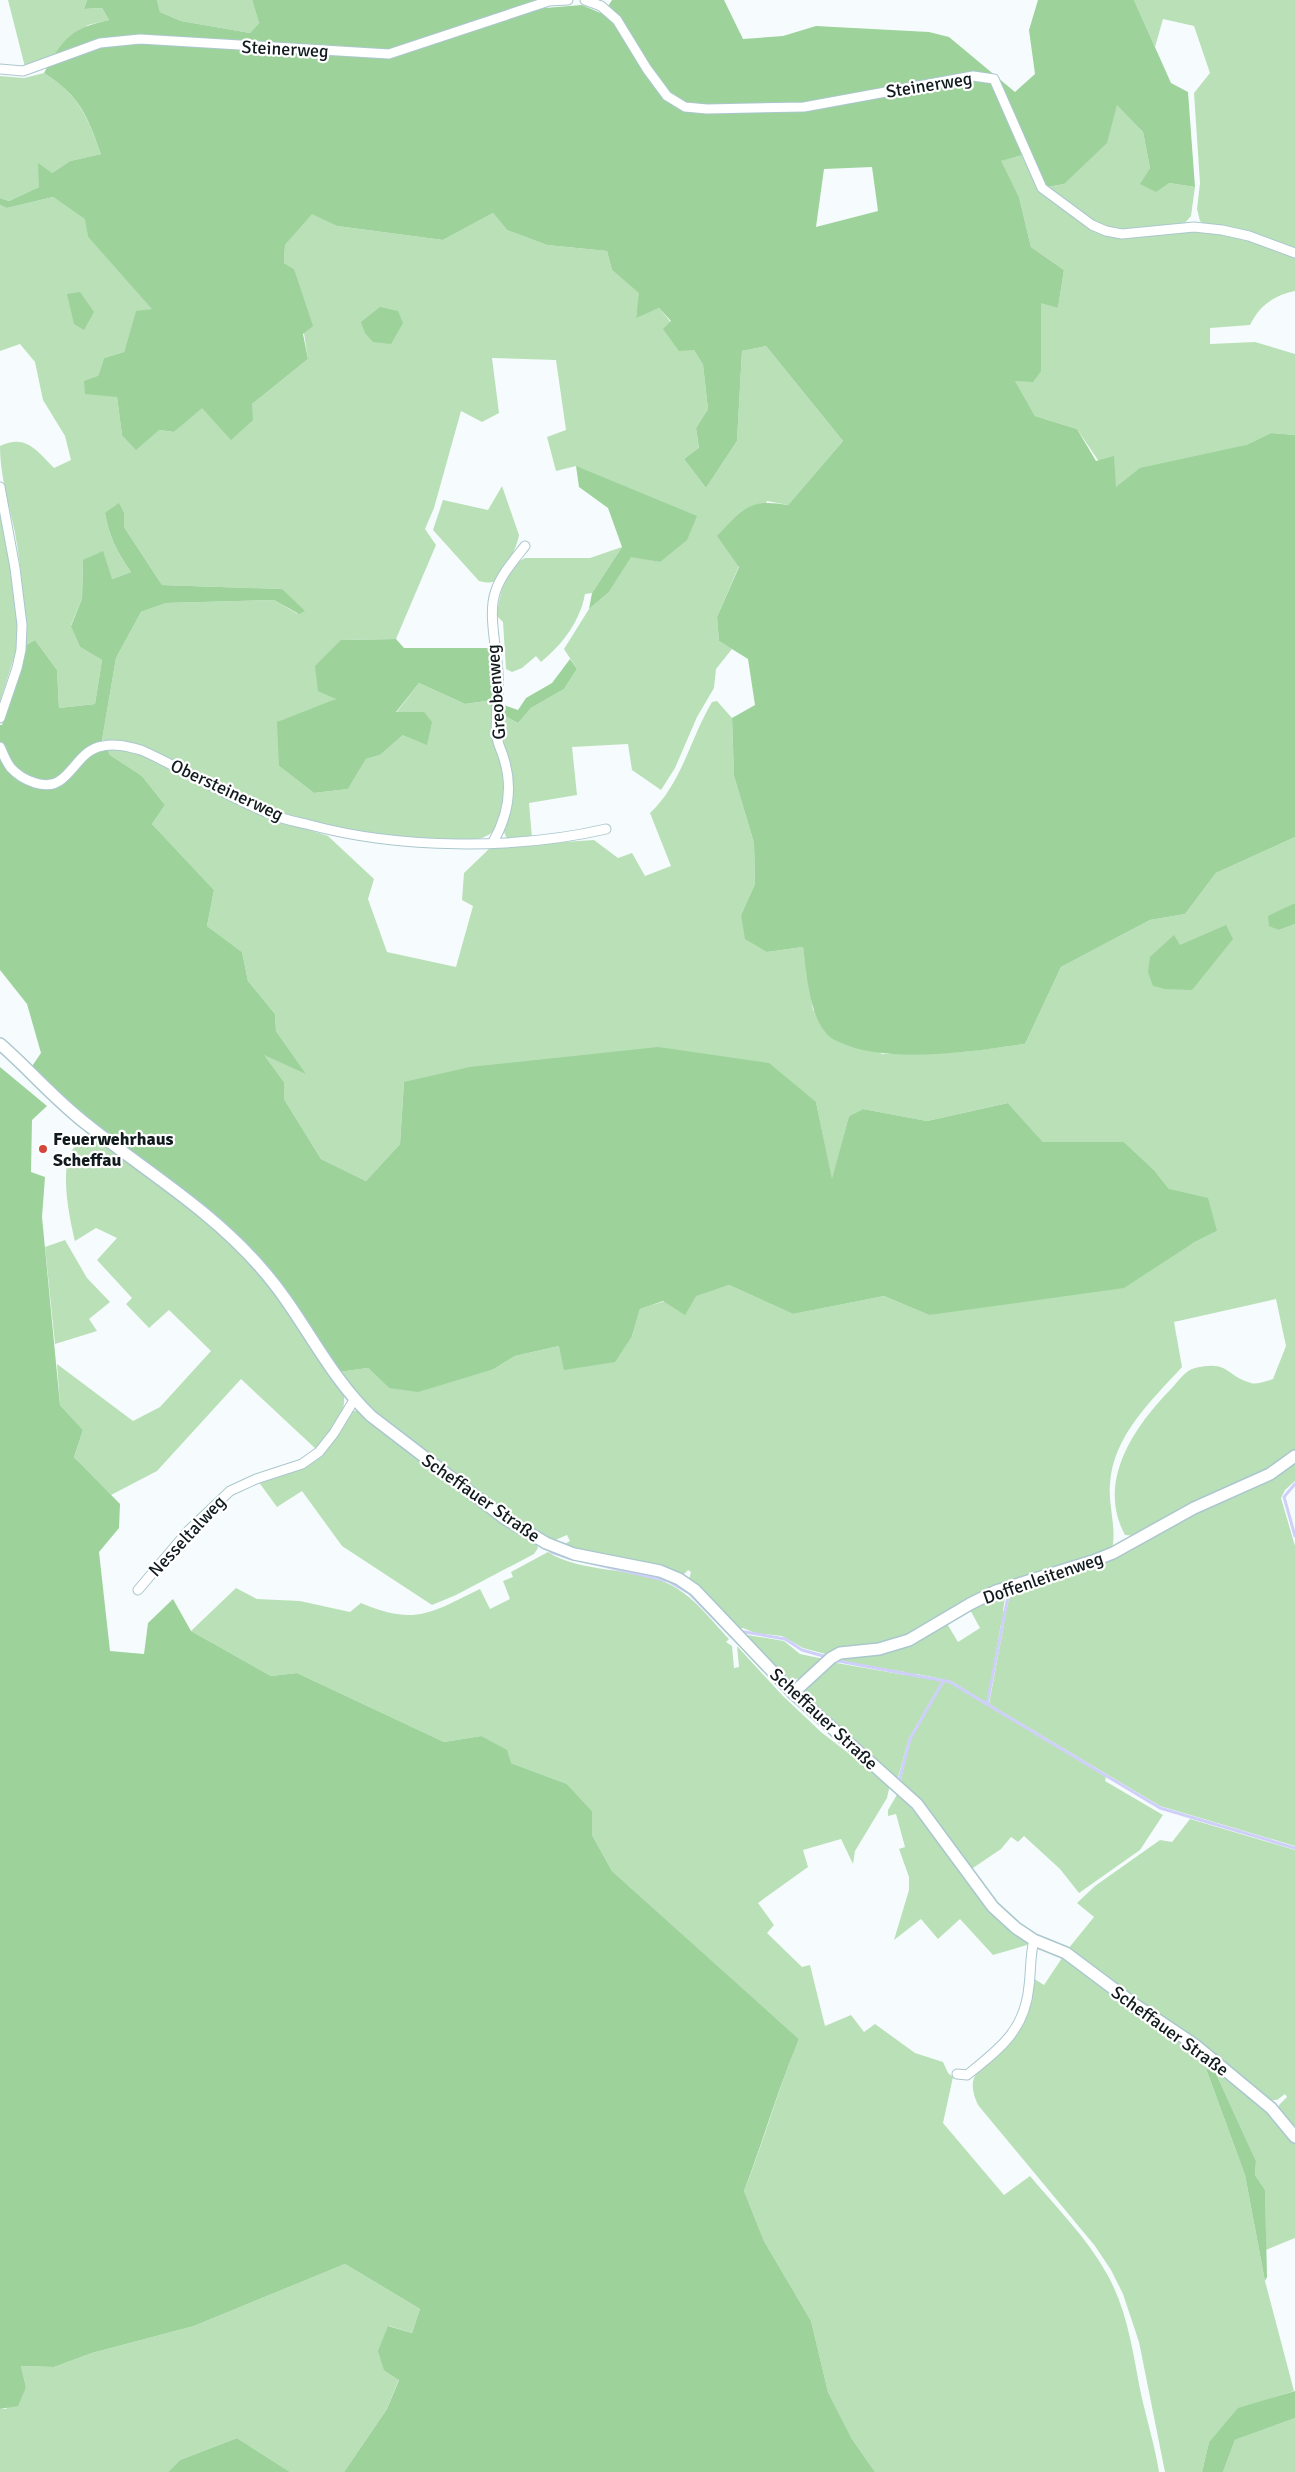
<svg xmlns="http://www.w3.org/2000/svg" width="1295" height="2472" font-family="Signika,sans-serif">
<rect width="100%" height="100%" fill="#f6fcfe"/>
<g fill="#bae0b8">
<polygon points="8,0 87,0 84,9 102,8 109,20 88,25 54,56 25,67"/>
<polygon points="157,0 252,0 259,23 250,33 181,21 160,12"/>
<polygon points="1134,0 1295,0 1295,250 1207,226 1200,221 1197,209 1200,183 1194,93 1210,73 1194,26 1163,19 1155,47"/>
<path d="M44,73C80,96 87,116 101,154L70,161L52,173L39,187L9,201L0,198V76L24,78Z"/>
<path d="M1117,104L1143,132L1150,168L1141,183H1169L1195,187L1191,216L1184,224C1158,227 1130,234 1104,226C1083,220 1064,200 1048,187L1064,184Z"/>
<path d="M1022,155L1033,180L1046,197L1100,234L1120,237L1186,232H1214L1256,241L1295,257V291C1273,296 1260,305 1250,325L1210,328V344L1255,342L1295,354V435L1271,433L1246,445L1116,487L1077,429L1035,416L1014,380L1041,371V302L1058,308L1064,270L1031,247L1019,197L1000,161Z"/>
<path d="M53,197L86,219L88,237L153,309L136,312L124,352L104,358L98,376L117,397L122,435L159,430L174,432L202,407L252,404L308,359L294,269L284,263L285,245L312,213L337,226L443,240L493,213L507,230L547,245L607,251L612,270L640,293L636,317L659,308L694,350L703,365L708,409L696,428L699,449L684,459L706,488L737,441L742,351L766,346L843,441L788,505L767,501L717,617L719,641L732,649L716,669L714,688L697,717L675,768L661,790L632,770L628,744L572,747L577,795L529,803L532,838L507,839L504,832L510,812L512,787L501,743L499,713L518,723L531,708L564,689L577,669L564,649L589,609L609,592L631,556L660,562L576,466L556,471L547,437L566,430L556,360L492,358L499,413L482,422L461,411L434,508L425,529L436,545L396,639L341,640L336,698L279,766L314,793L348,789L366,759L380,755L403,735L396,713L419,683L465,704L493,700C493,707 491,716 492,723C497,757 516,792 497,826C487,844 459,841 442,840C386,839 327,832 274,811C223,791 173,765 123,742L102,740L116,658L141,612L166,603L274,600L298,614L282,589L162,585L124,527V513H105C109,536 117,552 131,572L112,579L83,560L82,599L71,625L80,647L102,660L95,704L59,708L57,670L35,640L26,645C24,608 22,570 15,533C9,504 0,476 0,446C26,434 36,450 54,468L71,460L65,436L43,400L35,362L20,344L0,351V205L7,208Z"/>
<path d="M502,486L519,535C518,544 504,578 495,581C489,584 484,582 479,581L433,530L443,500L488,510Z"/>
<polygon points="0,503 18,620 17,648 0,702"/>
<path d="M622,547L592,593L585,594C580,621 563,644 541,662L536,656L522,668L512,672L506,669L503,622L497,616C499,596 505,567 525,558H590Z"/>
<path d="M717,701L732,718L734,776L754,843L755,884L741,915L767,952L803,947L813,1010L882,1054L963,1052L1025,1044L1061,967L1150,920L1185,914L1216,873L1295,837V903L1268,917L1279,930L1295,924V1450L1275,1468L1137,1536L1125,1535C1096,1482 1134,1427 1170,1390C1177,1383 1185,1370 1195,1368C1230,1360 1225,1376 1251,1383C1257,1385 1267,1381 1273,1379L1286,1346L1276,1299L1174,1322L1182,1367C1151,1401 1113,1436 1110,1484C1108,1506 1117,1528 1112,1549L1047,1572L902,1641L829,1655L803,1648L782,1636L755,1633L743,1628L738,1629L708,1595L689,1580L691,1572L688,1570L683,1575L664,1566L604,1556L563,1545L570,1541L567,1535L553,1541C510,1518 472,1489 433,1460C398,1433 365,1407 338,1372L368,1368L389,1388L494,1369L515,1356L559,1346L632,1336L640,1309C669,1298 699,1295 729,1285L793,1314L884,1296L929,1315L1193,1243L1217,1231L1169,1189L1154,1170L1124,1142H1043L1008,1103L927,1121L863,1109L849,1116L832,1181L816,1102L404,1082L400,1144L366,1181L321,1159L284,1099V1082L263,1054L305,1073L276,1031L275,1014L248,981L242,952L207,926L214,890L152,824L165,805L142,776L110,755L107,750H122L139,754L278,820L328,836L374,879L368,899L387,952L456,967L473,906L462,900L464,873L489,849L498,846L594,840L618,858L632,853L645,876L671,866L650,813C682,783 690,739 712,702Z"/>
<path d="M99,1139L184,1202L252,1263L301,1328L344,1396C346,1417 329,1435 317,1450L241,1379L157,1471L111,1495L74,1457L83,1430L60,1405L57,1364L133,1421L160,1407L211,1351L169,1310L149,1328L126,1304L132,1298L97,1260L117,1238L96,1228L75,1241C70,1221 58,1165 74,1148C80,1141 91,1140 99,1139Z"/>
<polygon points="65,1240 87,1278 110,1302 89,1319 97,1331 55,1344 45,1247"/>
<polygon points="353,1411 359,1411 469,1498 536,1543 538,1548 534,1554 456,1595 432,1605 342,1546 302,1491 277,1507 258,1481 304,1466"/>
<polygon points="1295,1461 1295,1481 1285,1490 1281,1498 1295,1546 1295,1846 1160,1806 989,1704 1004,1624 1001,1624 987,1703 951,1681 917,1674 917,1677 942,1681 909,1738 897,1781 803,1695 803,1690 823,1675 831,1662 905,1675 905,1672 837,1661 836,1659 946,1622 958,1642 980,1628 969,1608 1006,1591 1003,1611 1006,1612 1011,1590 1105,1561"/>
<path d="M548,1552C580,1573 632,1567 667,1583C693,1595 710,1619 729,1639L726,1642L732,1646L734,1668L739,1667L737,1646L782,1695L821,1732L887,1783L889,1789L887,1798L855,1851L853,1864L841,1839L803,1850L808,1867L758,1903L774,1925L767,1933L802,1967L810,1965L825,2026L851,2015L864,2032L875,2024L915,2053L943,2062L948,2073L953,2077L943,2123L1004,2195L1030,2176C1056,2207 1087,2238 1107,2274C1128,2311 1133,2354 1141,2394C1147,2421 1155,2446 1159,2472H875L852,2439L828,2392L811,2321L764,2241L744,2191C764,2141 778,2089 799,2039L612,1871L592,1835V1811L567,1784L511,1763L481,1736L444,1742L297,1673L271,1676L191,1631L236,1588L257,1599L300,1601L350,1612L361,1603C416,1626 430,1613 480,1589L490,1609L510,1599L503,1581L513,1577L511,1572Z"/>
<polygon points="742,1634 784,1641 800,1654 824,1659 806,1677 787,1681"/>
<polygon points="944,1682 950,1683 1106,1777 1105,1781 1163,1815 1140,1850 1079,1893 1060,1869 1024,1836 1018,1842 1011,1837 1001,1849 970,1870 900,1783 911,1739"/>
<polygon points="898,1793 1028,1942 1027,1945 993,1955 960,1919 938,1939 921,1919 894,1940 909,1890 909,1877 899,1849 905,1847 896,1814 888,1816 888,1810"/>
<polygon points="1190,1819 1295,1850 1295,2129 1279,2111 1279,2105 1287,2097 1285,2094 1277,2100 1267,2100 1068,1949 1094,1917 1077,1903 1095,1886 1160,1840 1172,1842"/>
<path d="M1064,1955L1201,2055L1245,2175L1265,2281L1294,2391L1238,2409L1209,2442L1202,2472H1165L1139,2342L1123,2294L1111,2270L1095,2246L978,2105C962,2071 986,2067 1007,2047C1012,2042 1017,2034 1020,2028C1027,2013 1029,1994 1033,1978L1044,1985Z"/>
<polygon points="1212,2065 1276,2118 1295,2142 1295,2238 1266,2250 1265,2190 1255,2175 1256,2161"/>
<polygon points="345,2264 420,2309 412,2333 389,2326 399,2379 387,2409 344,2472 290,2472 237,2438 180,2460 168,2472 0,2472 0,2409 6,2409 26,2387 21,2366 54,2367 92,2353 194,2326"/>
<polygon points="1295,2418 1295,2472 1223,2472 1235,2440"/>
</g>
<g fill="#9dd29b" fill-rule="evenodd">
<path d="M87,0H157L160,12L181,21L250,33L259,23L252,0H541L545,8L582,5L603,14L612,0H724L743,39L783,36L816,26L929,32L949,37L1015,92L1035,74L1029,30L1038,0H1134L1171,83L1188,92L1195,187L1169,183L1156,192L1140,184L1150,168L1143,132L1117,105L1107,143L1064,184L1048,187L1040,177L1030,153L1001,161L1019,197L1031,247L1064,270L1058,308L1041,303V371L1033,382L1015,381L1035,416L1077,429L1096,461L1114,456L1116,487L1140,468L1246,445L1271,433L1295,435V837L1216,873L1185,914L1150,920L1061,967L1025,1044C975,1051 890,1064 844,1044C840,1042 833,1040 830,1037C809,1019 807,974 803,947L767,952L745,939L741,915L755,884L754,843L734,776L732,718L755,705L748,659L719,641L717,617L739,567L717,536C743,509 749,498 788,505L843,441L766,346L742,351L737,441L706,488L684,459L699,448L696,428L708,409L703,365L694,350L679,351L663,329L671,321L659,308L636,318L639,293L612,270L607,251L547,245L507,230L493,213L443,240L337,226L312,214L285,245L284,263L294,269L313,326L303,334L308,359L252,404L253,420L231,440L202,408L174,432L159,430L136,450L122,435L117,397L85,394L84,381L98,376L104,358L124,352L136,311L152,309L88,237L85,219L53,197L7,208L0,205V198L9,201L39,187L38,163L52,173L70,161L101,154C87,115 80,96 44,73C63,39 69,29 109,20L102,8L84,9ZM872,167L878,211L816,227L824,169Z"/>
<polygon points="80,292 94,312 84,330 74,324 67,294"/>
<polygon points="380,307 398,311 403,323 391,344 373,342 365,333 361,322"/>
<polygon points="576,466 697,516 687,540 660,562 631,557 609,592 589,609 592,593 622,547 608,508 579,487"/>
<path d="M119,503L124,513V527L162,585L282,589L305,611L299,614L274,600L166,603L141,612L116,658L102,740L110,755L142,776L165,805L152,824L214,890L207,926L242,952L248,981L275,1014L276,1031L306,1074L264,1055L284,1082V1099L321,1159L366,1181L400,1144L404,1082L470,1067L658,1047L769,1063L816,1102L832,1179L849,1116L863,1109L927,1121L1008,1103L1043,1142H1124L1154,1170L1169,1189L1208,1198L1217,1231L1193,1243L1124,1288L929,1315L884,1296L793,1314L729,1285L696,1296L685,1315L663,1301L640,1309L632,1336L615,1362L564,1370L559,1346L515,1356L494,1369L418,1392L389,1388L368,1368L338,1372L291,1298L239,1236L199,1203L133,1155L28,1072L41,1053L27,1004L0,970V725H2L20,672L26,645L35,640L57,670L59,708L95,704L102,660L80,647L71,626L82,599L83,560L103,551L112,579L131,572C117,552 109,536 105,513Z"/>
<polygon points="396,639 404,648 491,648 495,672 493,700 465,704 419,683 396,712 424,712 432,722 427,745 403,735 380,755 366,759 348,789 314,793 279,766 277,722 336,699 318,691 315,666 341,640"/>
<polygon points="570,659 577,669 564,689 531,708 518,723 499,713 501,704 518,710 526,698 552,683"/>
<polygon points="1295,903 1295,924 1279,930 1269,926 1268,916"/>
<polygon points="1226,925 1233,939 1192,990 1165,989 1153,986 1148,972 1150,957 1174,935 1180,945"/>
<path d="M0,1067L47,1106L32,1120L31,1172L45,1177L42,1217L60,1405L83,1430L74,1457L120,1504L119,1528L99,1552L110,1651L144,1654L148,1623L173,1599L191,1631L271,1676L297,1673L444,1742L481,1736L507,1750L511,1763L567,1784L592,1811V1835L612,1871L799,2039C778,2089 763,2141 744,2191L764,2241L811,2321L828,2392L852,2439L875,2472H344L387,2409L399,2380L384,2370L378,2351L388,2326L412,2333L420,2309L345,2264L194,2326L92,2353L54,2367L21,2366L26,2387L18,2406L0,2409Z"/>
<polygon points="1201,2055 1212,2065 1256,2161 1255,2175 1265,2190 1267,2277 1265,2281 1245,2175"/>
<polygon points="1295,2391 1295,2418 1235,2440 1223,2472 1202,2472 1209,2442 1238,2408"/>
<polygon points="237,2438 290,2472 168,2472 180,2460"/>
</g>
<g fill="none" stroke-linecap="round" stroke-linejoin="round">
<g stroke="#cfd0f9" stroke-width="3">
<polyline points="1295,1484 1284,1497 1295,1536"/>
<polyline points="551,1552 569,1558"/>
<polyline points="578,1560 668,1581 689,1593 732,1637 734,1635"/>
<polyline points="739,1631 785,1639 802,1650 827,1657"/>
<polyline points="833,1660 950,1682 1160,1808 1295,1848"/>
<polyline points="987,1705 1009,1591"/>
<polyline points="899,1781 910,1739 944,1680"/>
</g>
<defs>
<g id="minor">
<polyline points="585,0 601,6 617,20 647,69 667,96 685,107 707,109 804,107 973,76 994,79 1042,188 1092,225 1106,231 1122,234 1194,227 1222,230 1249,236 1295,253"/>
<polyline points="0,69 23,71 100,43 140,39 389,54 549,1 568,0"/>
<polyline points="0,487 15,568 22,625 21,650 17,668 0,718"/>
<path d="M0,747C3,753 6,762 11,768C22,780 47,792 62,779C76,768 83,749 103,746C115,743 129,747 141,750C186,770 227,797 273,815C285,820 298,822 310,825C399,849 516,850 606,829"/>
<path d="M493,842C508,816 513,788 504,759C502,751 498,745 497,737C494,715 500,694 498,673C497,650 488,615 495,593C500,576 514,560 525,546"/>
<polyline points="138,1590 188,1531 230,1491 256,1479 302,1464 319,1452 334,1433 354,1400"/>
<path d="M957,2074L967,2075C999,2049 1025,2031 1029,1986C1031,1971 1030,1955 1034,1940"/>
</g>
<g id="tertiary">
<path d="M0,1044C30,1070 57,1102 89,1126C147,1172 212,1211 261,1268C302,1314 326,1373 371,1416L504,1518L546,1543L574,1554L660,1571L679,1579L695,1590L793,1693L917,1804L993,1907L1016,1928L1034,1940L1066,1953L1134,2004L1195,2045L1271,2108L1295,2137"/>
<polyline points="793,1693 831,1658 840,1653 879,1649 909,1640 970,1604 996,1591 1093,1561 1113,1553 1194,1508 1270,1474 1295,1456"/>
</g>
</defs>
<use href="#minor" stroke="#abc7ce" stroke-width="11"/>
<use href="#tertiary" stroke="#abc7ce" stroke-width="14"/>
<use href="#minor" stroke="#fff" stroke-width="9"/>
<use href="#tertiary" stroke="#fff" stroke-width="11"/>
</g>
<circle fill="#d3463b" stroke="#fff" stroke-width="2" cx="43" cy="1149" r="5"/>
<g text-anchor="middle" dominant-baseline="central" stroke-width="4.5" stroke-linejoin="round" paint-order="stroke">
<g font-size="18" fill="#111b1e" stroke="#fff">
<text transform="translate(285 49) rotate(3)">Steinerweg</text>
<text transform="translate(929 85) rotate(-9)">Steinerweg</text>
<text transform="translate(496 692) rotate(-94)">Greobenweg</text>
<text transform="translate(227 790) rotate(25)">Obersteinerweg</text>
<text transform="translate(481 1498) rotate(35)">Scheffauer Straße</text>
<text transform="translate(187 1536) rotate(-47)">Nesseltalweg</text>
<text transform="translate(1043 1578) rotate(-19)">Doffenleitenweg</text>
<text transform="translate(824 1719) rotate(43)">Scheffauer Straße</text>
<text transform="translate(1170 2031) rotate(36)">Scheffauer Straße</text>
</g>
<g font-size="18" font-weight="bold" fill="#111b1e" stroke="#fff" text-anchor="start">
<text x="53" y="1139">Feuerwehrhaus<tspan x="53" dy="21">Scheffau</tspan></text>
</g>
</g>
</svg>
